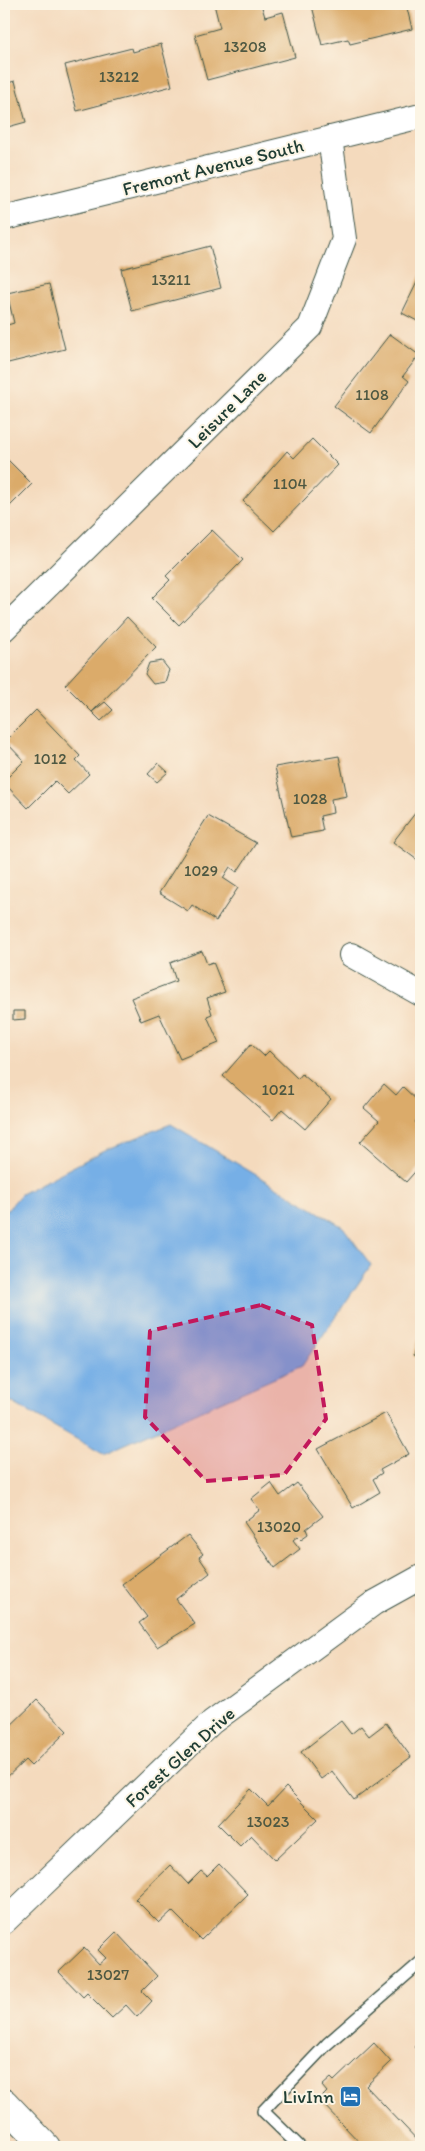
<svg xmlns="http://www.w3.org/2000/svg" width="425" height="2151" font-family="Itim,sans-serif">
<rect width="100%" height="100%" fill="#fcf5e5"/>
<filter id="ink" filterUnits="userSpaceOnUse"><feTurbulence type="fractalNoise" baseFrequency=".02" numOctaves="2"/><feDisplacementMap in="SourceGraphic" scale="10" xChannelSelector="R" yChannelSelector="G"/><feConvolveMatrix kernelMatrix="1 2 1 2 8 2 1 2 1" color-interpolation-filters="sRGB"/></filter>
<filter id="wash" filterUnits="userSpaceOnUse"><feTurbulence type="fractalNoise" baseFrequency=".0096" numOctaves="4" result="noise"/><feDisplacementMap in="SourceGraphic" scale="20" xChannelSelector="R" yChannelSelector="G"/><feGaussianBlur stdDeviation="1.12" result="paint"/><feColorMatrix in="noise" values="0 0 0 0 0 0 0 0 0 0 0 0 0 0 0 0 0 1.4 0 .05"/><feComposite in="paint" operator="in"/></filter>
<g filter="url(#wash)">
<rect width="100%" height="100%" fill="#f4dabd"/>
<polygon fill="#76afe6" stroke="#4a768d" points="171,1124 343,1227 371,1265 302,1366 103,1454 4,1398 4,1214 21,1194 103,1151"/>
<g id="blocks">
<g fill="#dbab6b">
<polygon points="214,4 261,4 265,17 283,12 295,57 207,80 195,35 220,28"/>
<polygon points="323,4 406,4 412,29 350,44 348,39 322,45 312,6"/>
<polygon points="161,44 172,86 77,111 65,65 132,48 133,52"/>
<polygon points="15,81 26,122 4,128 4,84"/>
<polygon points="210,246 221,288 132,311 121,269"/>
<polygon points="421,274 421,323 402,313"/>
<polygon points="49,284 65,349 4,364 4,326 14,323 7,293"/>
<polygon points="390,334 419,355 403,376 409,381 371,433 334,406"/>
<polygon points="312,439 338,465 274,531 243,501 287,451 294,458"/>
<polygon points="4,456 32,484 4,512"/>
<polygon points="212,530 243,560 179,625 152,598 170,580 166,576"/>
<polygon points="127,617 156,647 92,712 65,685"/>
<polygon points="162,661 169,670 165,682 153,684 145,674 149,663"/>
<polygon points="105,702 113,710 101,721 92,712"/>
<polygon points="36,710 80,756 76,760 89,774 68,794 55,781 28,808 4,783 4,781 24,761 5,741"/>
<polygon points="339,756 347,796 331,799 333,813 320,816 323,831 291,837 275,767"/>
<polygon points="158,763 168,772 157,782 148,774"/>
<polygon points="416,812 421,816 420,862 393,842"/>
<polygon points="208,816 256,843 237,872 230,867 223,878 238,888 216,921 192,905 188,911 159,893"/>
<polygon points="202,951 207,964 213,962 225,992 207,998 212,1014 207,1016 219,1043 180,1059 159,1014 141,1021 131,998 176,981 170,963"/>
<polygon points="13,1011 25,1011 25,1019 13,1020"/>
<polygon points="251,1044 264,1056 269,1051 298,1079 302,1074 331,1099 305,1129 282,1109 273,1120 223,1076"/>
<polygon points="384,1084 396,1095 403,1087 421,1104 421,1115 415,1122 421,1128 421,1165 406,1182 360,1142 379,1121 364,1108"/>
<polygon points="421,1331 421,1359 413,1356"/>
<polygon points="386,1413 409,1454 380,1470 382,1473 373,1479 380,1492 353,1508 318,1449"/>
<polygon points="271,1483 280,1496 297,1483 323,1516 306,1529 308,1534 301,1539 298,1536 293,1540 300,1549 275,1568 244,1522 260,1510 251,1499"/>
<polygon points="188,1535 203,1554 199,1557 210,1573 176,1599 195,1624 157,1647 139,1623 147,1617 122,1584"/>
<polygon points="37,1700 67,1731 31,1766 25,1760 4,1780 4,1732"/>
<polygon points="341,1721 351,1734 361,1726 369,1736 386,1723 411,1757 354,1800 332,1771 321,1779 301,1752"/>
<polygon points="286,1787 318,1819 275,1860 251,1835 240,1846 218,1824 251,1789 268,1806"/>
<polygon points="219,1864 248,1894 201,1940 172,1911 159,1923 135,1899 170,1865 188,1884 201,1871 207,1876"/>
<polygon points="116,1932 157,1976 142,1991 152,2001 137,2017 126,2005 112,2018 87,1993 83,1997 59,1972 84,1948 99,1964 106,1958 98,1950"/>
<polygon points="421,2040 421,2054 414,2047"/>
<polygon points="374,2043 391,2062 366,2086 421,2144 421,2147 364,2147 319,2100 327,2092 322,2086 331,2078 334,2081"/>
</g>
</g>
</g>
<g filter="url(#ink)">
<use href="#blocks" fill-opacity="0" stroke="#3f5549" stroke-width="1"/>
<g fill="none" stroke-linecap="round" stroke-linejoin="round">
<defs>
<polyline id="lane" points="300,2147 263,2111 327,2044 421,1962"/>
<g id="street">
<polyline points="4,218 421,116"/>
<polyline points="4,629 310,327 344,239 330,138"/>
<polyline points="351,955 421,994"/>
<polyline points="4,1922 212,1722 374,1603 421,1577"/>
</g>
<polyline id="secondary" points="4,2103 46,2147"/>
</defs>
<use href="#lane" stroke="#3f5549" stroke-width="14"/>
<use href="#street" stroke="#3f5549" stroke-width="26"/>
<use href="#secondary" stroke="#3f5549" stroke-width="30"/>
<use href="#lane" stroke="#fff" stroke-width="11"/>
<use href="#street" stroke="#fff" stroke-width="24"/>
<use href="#secondary" stroke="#fff" stroke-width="28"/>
</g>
</g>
<path fill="#c2185b" fill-opacity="0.2" stroke="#c2185b" stroke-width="4" stroke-dasharray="10 6" stroke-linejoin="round" d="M261,1305L312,1325L326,1419L284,1475L206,1481L145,1417L150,1331Z"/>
<defs>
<symbol id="hotel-square" viewBox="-11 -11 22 22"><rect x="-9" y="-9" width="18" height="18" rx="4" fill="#1f6fb2" stroke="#fcf5e5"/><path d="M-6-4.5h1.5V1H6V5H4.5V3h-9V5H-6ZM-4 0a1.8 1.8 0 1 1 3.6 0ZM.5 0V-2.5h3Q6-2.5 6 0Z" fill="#fff"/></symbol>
</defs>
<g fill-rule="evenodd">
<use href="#hotel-square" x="338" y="2084" width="25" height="25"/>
</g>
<g text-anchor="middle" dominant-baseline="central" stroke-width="4" stroke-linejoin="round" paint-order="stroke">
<g font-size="16" fill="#4e5842">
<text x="245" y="46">13208</text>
<text x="119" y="76">13212</text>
<text x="171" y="279">13211</text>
<text x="372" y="394">1108</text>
<text x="290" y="483">1104</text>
<text x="50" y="758">1012</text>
<text x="310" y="798">1028</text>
<text x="201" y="870">1029</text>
<text x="278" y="1089">1021</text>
<text x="279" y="1526">13020</text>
<text x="268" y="1821">13023</text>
<text x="108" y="1974">13027</text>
</g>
<g font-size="19" fill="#1f3d34" stroke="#fcf5e5">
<text transform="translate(213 167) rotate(-14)">Fremont Avenue South</text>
<text transform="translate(227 409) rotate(-45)">Leisure Lane</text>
<text transform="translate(180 1757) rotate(-42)">Forest Glen Drive</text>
</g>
<g font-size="19" fill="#1f3d34" stroke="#fcf5e5" text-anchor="end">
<text x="334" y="2096">LivInn</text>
</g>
</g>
<rect width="425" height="2151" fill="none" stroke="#fcf5e5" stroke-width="20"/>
</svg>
